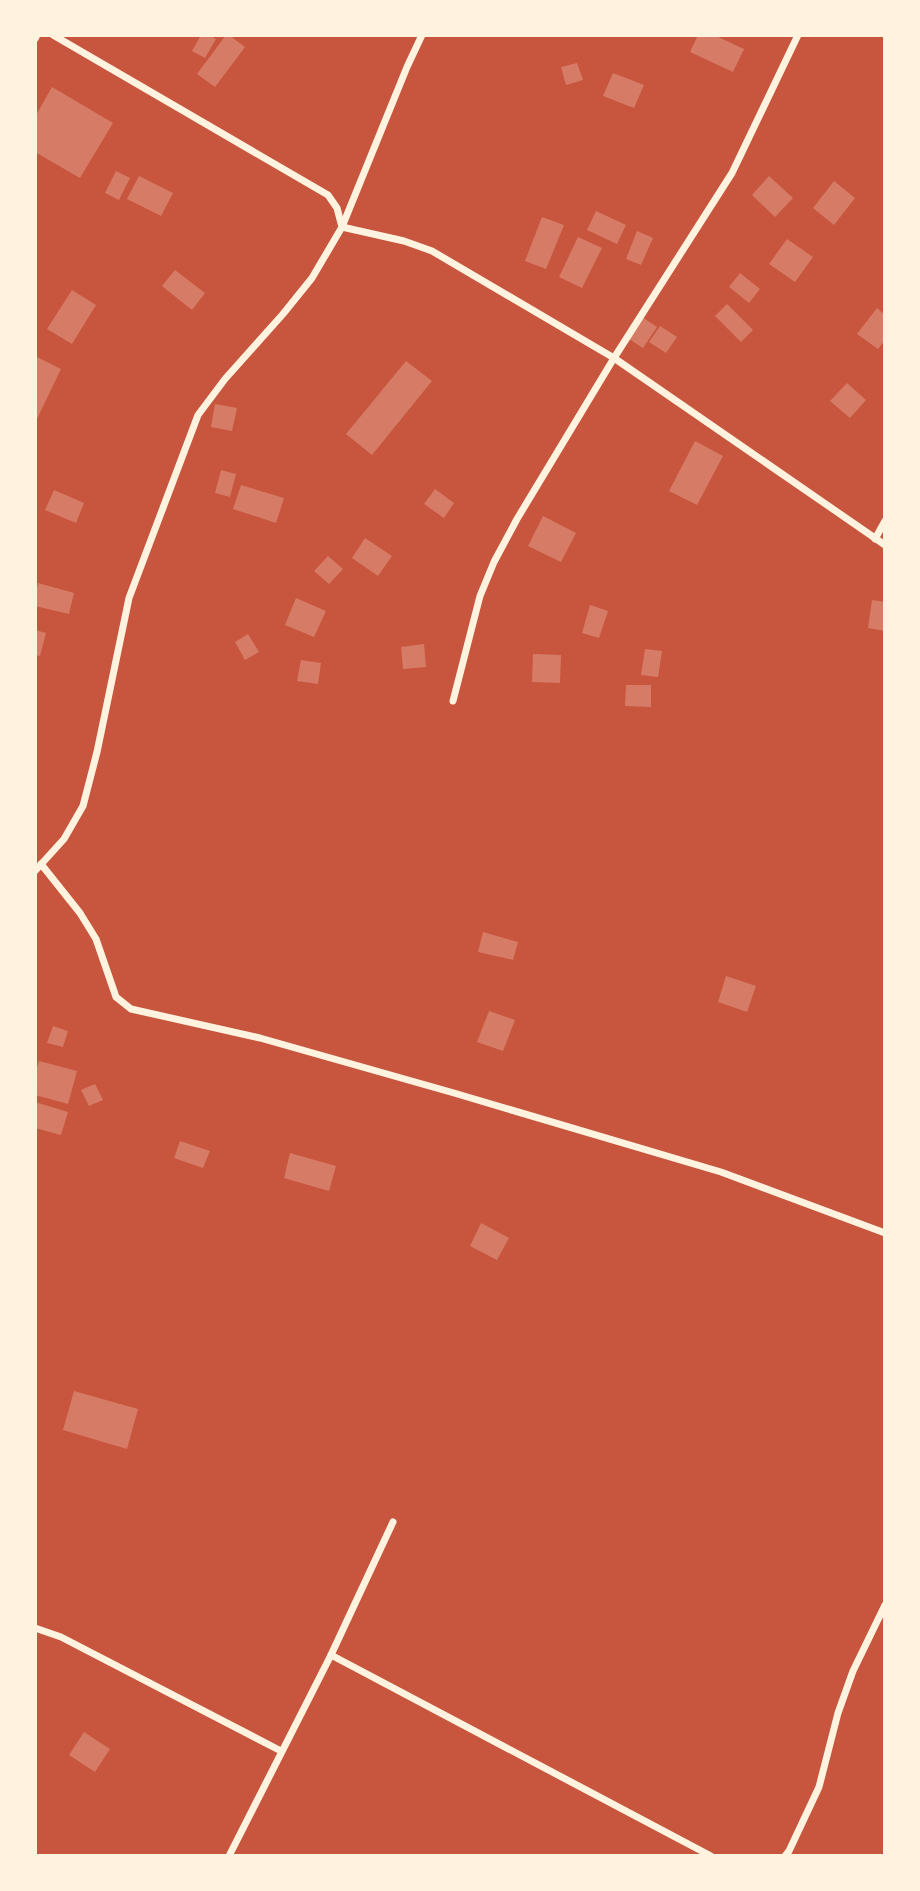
<svg xmlns="http://www.w3.org/2000/svg" width="920" height="1891" font-family="'PT Sans',sans-serif">
<rect width="100%" height="100%" fill="#c8553d"/>
<g fill="#d67c66">
<polygon points="201,35 209,35 216,39 205,58 192,51"/>
<polygon points="226,35 229,35 245,47 215,87 197,74"/>
<polygon points="698,35 714,35 744,49 733,72 690,52"/>
<polygon points="577,63 583,80 566,85 561,67"/>
<polygon points="613,73 644,85 634,108 603,96"/>
<polygon points="52,87 113,123 80,178 35,152 35,117"/>
<polygon points="116,171 130,178 119,200 105,193"/>
<polygon points="139,176 173,193 161,216 127,199"/>
<polygon points="769,176 793,198 775,217 752,195"/>
<polygon points="834,181 855,198 834,225 813,208"/>
<polygon points="596,211 626,225 617,244 587,230"/>
<polygon points="542,217 564,225 546,269 525,261"/>
<polygon points="637,231 653,238 641,265 626,259"/>
<polygon points="578,237 602,248 582,288 559,277"/>
<polygon points="787,239 813,257 795,282 769,264"/>
<polygon points="175,270 205,293 192,310 162,286"/>
<polygon points="740,273 760,289 749,303 729,287"/>
<polygon points="72,290 96,305 72,344 47,329"/>
<polygon points="727,304 753,330 741,342 715,316"/>
<polygon points="877,308 885,315 885,340 878,349 857,334"/>
<polygon points="642,317 657,327 643,348 629,339"/>
<polygon points="660,326 677,337 666,353 649,342"/>
<polygon points="35,356 61,369 35,423"/>
<polygon points="406,361 432,381 372,455 346,434"/>
<polygon points="847,383 866,400 850,418 830,401"/>
<polygon points="215,404 237,408 232,431 211,427"/>
<polygon points="695,441 723,456 697,505 669,491"/>
<polygon points="221,470 236,474 230,497 215,493"/>
<polygon points="241,485 284,498 276,523 233,509"/>
<polygon points="435,489 454,503 444,518 424,504"/>
<polygon points="54,490 84,503 76,523 45,510"/>
<polygon points="543,516 576,533 561,562 528,546"/>
<polygon points="365,538 392,556 378,576 352,558"/>
<polygon points="328,556 343,569 329,584 314,571"/>
<polygon points="38,583 74,593 69,614 35,606 35,596"/>
<polygon points="296,598 326,611 314,637 285,625"/>
<polygon points="872,600 885,602 885,631 868,628"/>
<polygon points="590,605 608,611 599,638 582,633"/>
<polygon points="35,630 46,633 40,656 35,655"/>
<polygon points="248,634 259,652 245,660 235,642"/>
<polygon points="424,644 426,667 403,669 401,647"/>
<polygon points="645,649 662,651 658,677 641,675"/>
<polygon points="533,654 561,655 560,683 532,682"/>
<polygon points="301,660 321,663 318,684 297,681"/>
<polygon points="626,685 651,685 651,707 625,706"/>
<polygon points="483,932 518,942 513,960 478,952"/>
<polygon points="726,976 756,986 747,1012 718,1002"/>
<polygon points="489,1011 515,1020 503,1051 477,1042"/>
<polygon points="53,1026 68,1031 63,1047 47,1043"/>
<polygon points="39,1061 77,1071 68,1104 35,1095 35,1074"/>
<polygon points="95,1084 103,1100 89,1106 81,1090"/>
<polygon points="35,1102 68,1112 61,1135 35,1128"/>
<polygon points="180,1141 210,1151 203,1168 174,1158"/>
<polygon points="290,1153 336,1166 329,1191 284,1178"/>
<polygon points="481,1223 509,1238 497,1260 470,1246"/>
<polygon points="74,1391 138,1409 127,1449 63,1430"/>
<polygon points="84,1732 110,1749 95,1772 69,1755"/>
</g>
<g fill="none" stroke-linecap="round" stroke-linejoin="round">
<g stroke="#fff3e0" stroke-width="7">
<polyline points="53,35 328,195 337,208 342,227 404,241 432,251 614,358 885,545"/>
<polyline points="35,39 37,35"/>
<polyline points="875,539 885,521"/>
<polyline points="453,701 480,596 494,562 517,519 614,358 732,173 798,35"/>
<polyline points="41,864 80,913 96,939 116,997 131,1009 260,1038 454,1093 721,1172 885,1233"/>
<polyline points="35,871 64,839 83,806 97,752 129,598 198,415 225,379 283,314 312,278 342,227 407,67 422,35"/>
<polyline points="35,1628 61,1637 281,1751"/>
<polyline points="331,1655 711,1856"/>
<polyline points="229,1856 331,1655 393,1522"/>
<polyline points="785,1856 789,1851 819,1787 838,1713 853,1671 885,1605"/>
</g>
</g>
<rect width="920" height="1891" fill="none" stroke="#fff3e0" stroke-width="74"/>
</svg>
